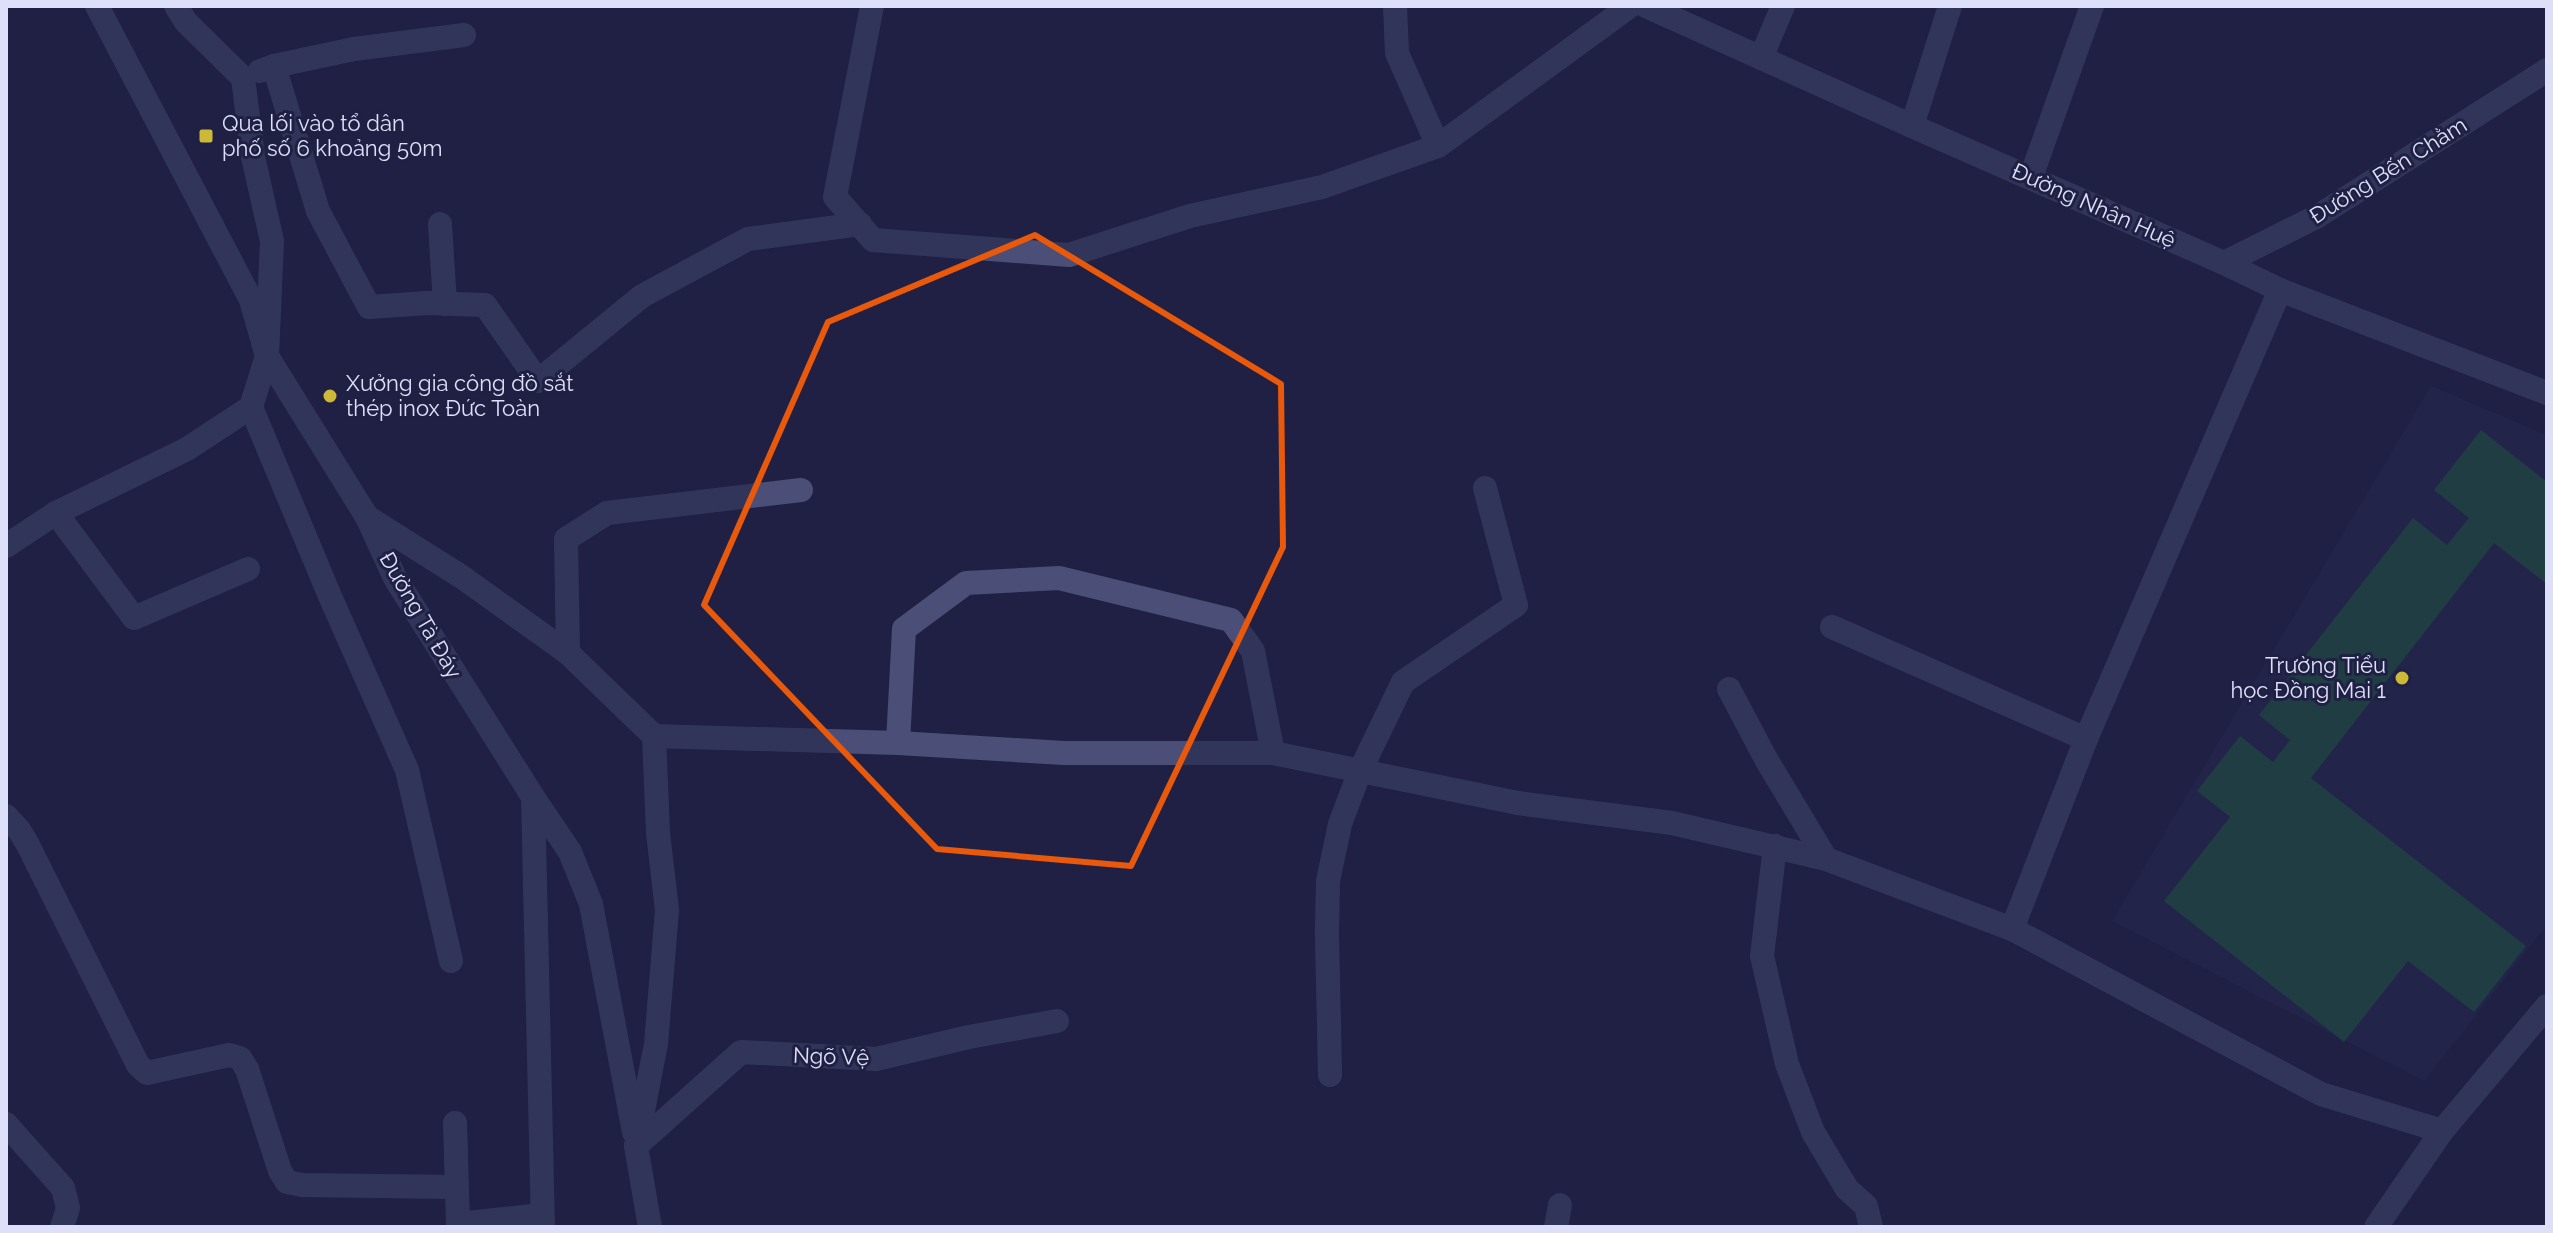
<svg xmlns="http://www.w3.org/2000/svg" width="2553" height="1233" font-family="Raleway,sans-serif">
<rect width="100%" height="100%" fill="#1f2044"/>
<polygon fill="#272852" points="2431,386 2547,435 2547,925 2424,1081 2112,921"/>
<polygon fill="#206043" points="2481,430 2547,482 2547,584 2494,543 2311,778 2526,946 2474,1012 2408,961 2344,1042 2164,901 2230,817 2197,791 2240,736 2273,762 2290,740 2259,715 2413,518 2447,545 2469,518 2434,490"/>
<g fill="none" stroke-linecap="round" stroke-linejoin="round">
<g stroke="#4b4e77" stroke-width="24">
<polyline points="97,6 251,300 267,356 367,517 395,578 533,797 543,1227"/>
<polyline points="872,6 835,197 873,240 1069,255 1190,216 1322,187 1438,146 1630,6"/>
<polyline points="1395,6 1397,53 1438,146"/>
<polyline points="1646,6 1912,126 2224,263 2280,290 2547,393"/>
<polyline points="1761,58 1783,6"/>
<polyline points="274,66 318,211 369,307 427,303 485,305 538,381 642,296 748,239 860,224"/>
<polyline points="260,71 274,66 354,49 464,35"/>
<polyline points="1912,126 1950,6"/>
<polyline points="2031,177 2092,6"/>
<polyline points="440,224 445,304"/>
<polyline points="2224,263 2318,216 2547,70"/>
<polyline points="251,407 329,594 407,770 451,961"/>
<polyline points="56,513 134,618 248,569"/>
<polyline points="367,517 462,577 568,653 654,736 658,833 667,910 656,1044 636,1146 650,1227"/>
<polyline points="6,546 56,513 187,449 251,407 267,356 272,241 253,157 243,78 186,22 176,6"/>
<polyline points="1832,627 2086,739"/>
<polyline points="568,653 566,539 607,513 801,490"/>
<polyline points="1729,689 1766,759 1826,859"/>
<polyline points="654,736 898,743 1064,753 1273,753 1518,803 1672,823 1826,859 2012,929 2321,1094 2442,1131"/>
<polyline points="898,743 904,629 966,583 1059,578 1231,620 1253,651 1273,753"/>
<polyline points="533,797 570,852 591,904 634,1132"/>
<polyline points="6,816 19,830 27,843 138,1065 147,1073 229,1055 240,1058 247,1069 280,1171 287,1182 302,1185 456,1187"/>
<polyline points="1775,846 1762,956 1787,1064 1813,1132 1847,1189 1866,1206 1871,1227"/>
<polyline points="2012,929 2086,739 2280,290"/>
<polyline points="1330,1075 1327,935 1328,881 1340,824 1360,771 1403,682 1516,605 1485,488"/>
<polyline points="455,1123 458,1224"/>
<polyline points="6,1124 63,1188 68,1208 62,1227"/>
<polyline points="636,1146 741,1052 876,1059 969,1037 1057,1021"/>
<polyline points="458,1227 458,1224 542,1215"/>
<polyline points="1556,1227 1560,1205"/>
<polyline points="2376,1227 2442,1131 2547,1006"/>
</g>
</g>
<path d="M0 0H2553V1233H0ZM1035,235L1281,384L1283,547L1131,866L937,849L704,605L828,322Z" fill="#1f2044" fill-opacity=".55" fill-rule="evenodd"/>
<path fill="none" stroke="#e8590c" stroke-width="6" stroke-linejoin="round" d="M1035,235L1281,384L1283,547L1131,866L937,849L704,605L828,322Z"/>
<g fill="#cdb938" stroke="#1f2044" stroke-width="3">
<rect x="198" y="128" width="16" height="16" rx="4"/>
<circle cx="330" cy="396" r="8"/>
<circle cx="2402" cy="678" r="8"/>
</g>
<g text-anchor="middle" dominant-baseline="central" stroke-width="6" stroke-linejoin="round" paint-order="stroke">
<g font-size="22" fill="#dde0f8" stroke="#1f2044" text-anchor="start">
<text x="222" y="123">Qua lối vào tổ dân<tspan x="222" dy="25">phố số 6 khoảng 50m</tspan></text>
<text x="346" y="383">Xưởng gia công đồ sắt<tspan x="346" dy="25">thép inox Đức Toàn</tspan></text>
<text x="2386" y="665" text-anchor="end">Trường Tiểu<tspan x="2386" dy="25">học Đồng Mai 1</tspan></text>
</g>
<g font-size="22" fill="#dde0f8" stroke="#1f2044">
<text transform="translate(2388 170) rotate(-32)">Đường Bến Chằm</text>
<text transform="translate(2094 205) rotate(24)">Đường Nhân Huệ</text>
<text transform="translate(421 615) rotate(60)">Đường Tà Đáy</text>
<text transform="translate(831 1056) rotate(2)">Ngõ Vệ</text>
</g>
</g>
<rect width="2553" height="1233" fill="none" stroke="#dde0f8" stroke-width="16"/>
</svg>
